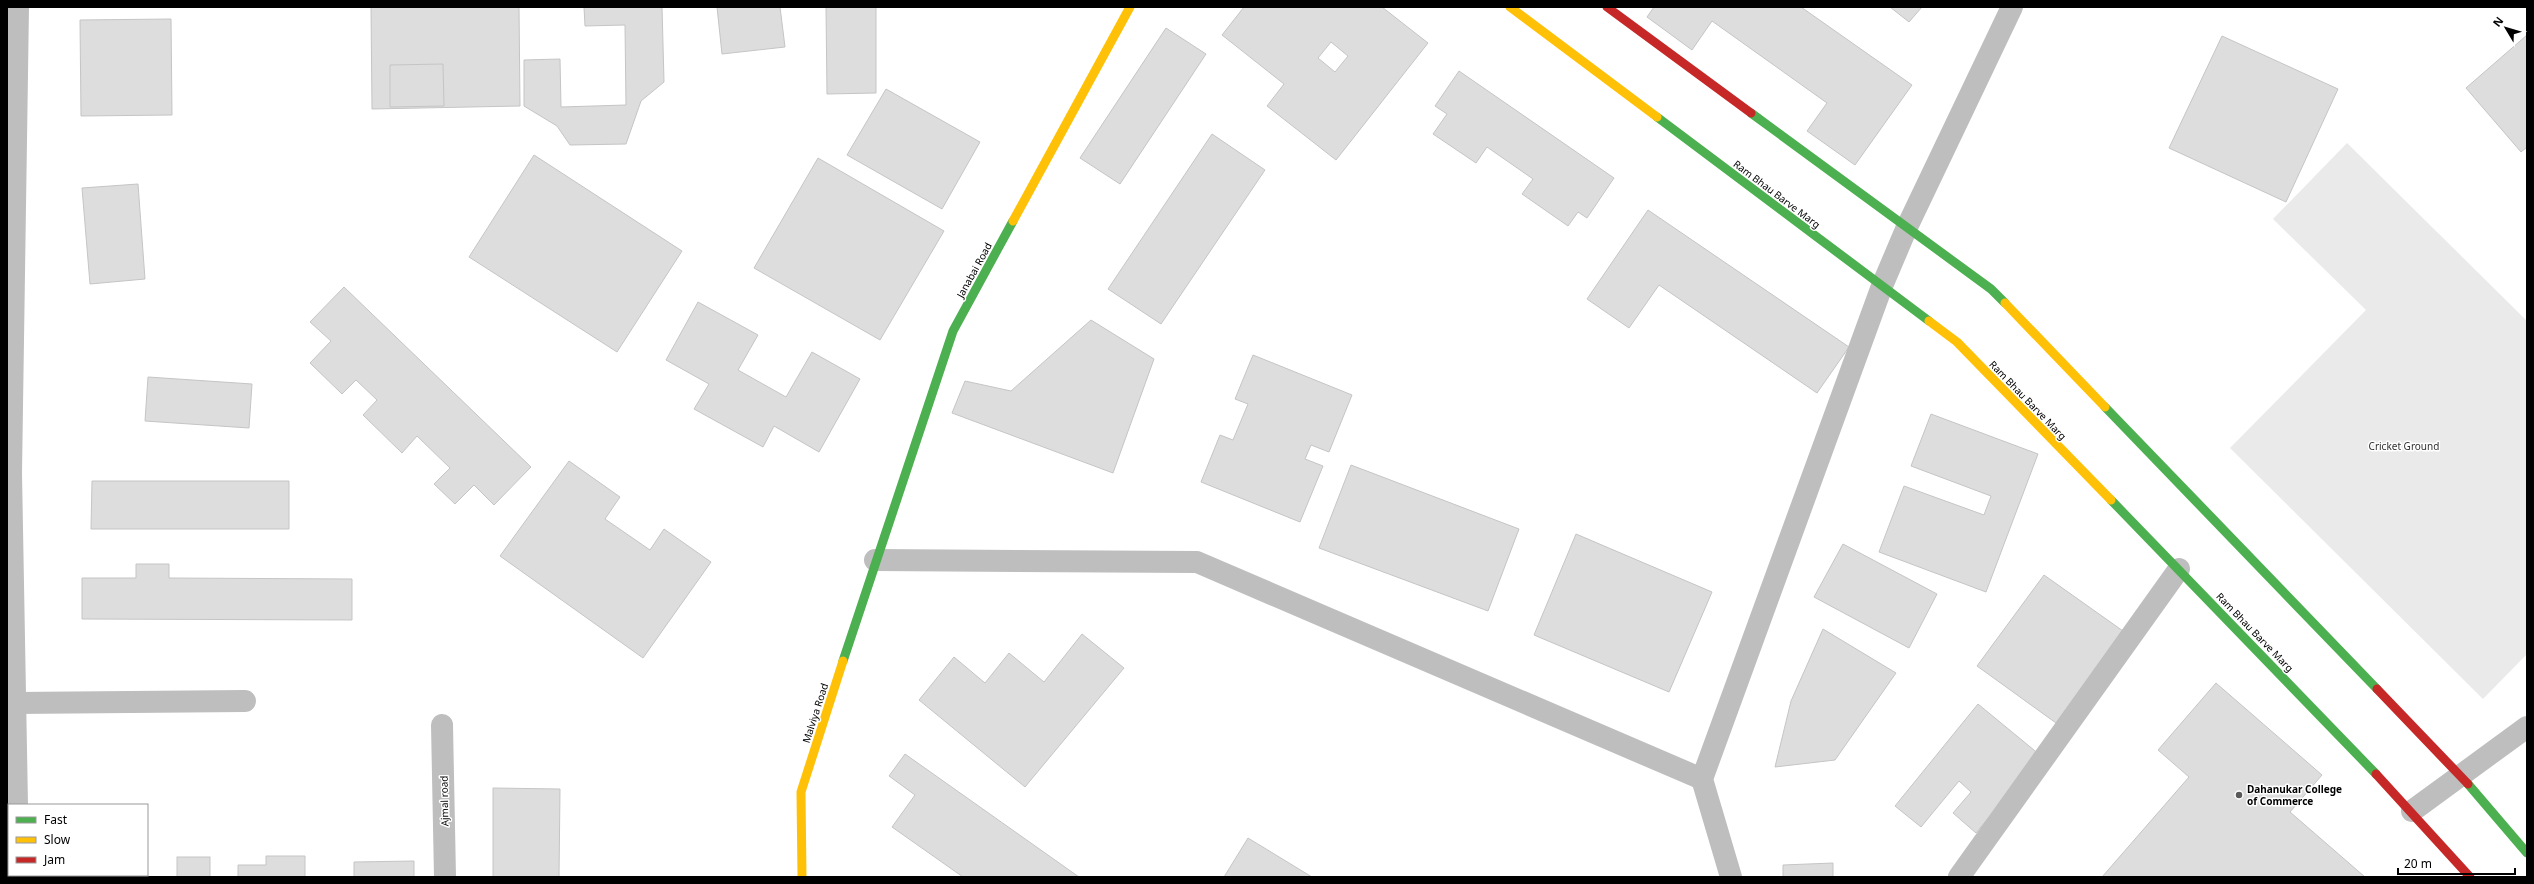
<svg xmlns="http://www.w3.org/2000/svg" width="2534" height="884" font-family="'Noto Sans',sans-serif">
<rect width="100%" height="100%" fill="#fff"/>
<polygon fill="#eaeaea" points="2347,143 2527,321 2527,654 2483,699 2230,448 2366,310 2273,219"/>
<g fill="#ddd" stroke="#c5c5c5" fill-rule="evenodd">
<polygon points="371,7 519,7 520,106 372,109"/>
<polygon points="584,7 662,7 664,82 641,101 626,144 570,145 557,126 524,106 524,60 560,59 561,107 626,105 625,25 585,26"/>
<polygon points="717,7 780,7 785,47 722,54"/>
<polygon points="826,7 876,7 876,93 827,94"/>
<path d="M1244,7H1382L1428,43L1336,160L1267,106L1284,84L1222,35ZM1331,42L1348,56L1335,72L1318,58Z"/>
<polygon points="1654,7 1801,7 1912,85 1855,165 1807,131 1827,103 1712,21 1692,50 1647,17"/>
<polygon points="1890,7 1922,7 1909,22"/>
<polygon points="171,19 172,115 81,116 80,20"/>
<polygon points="1166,28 1206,54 1120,184 1080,158"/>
<polygon points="2527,35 2527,147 2521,152 2466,88"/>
<polygon points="2222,36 2338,89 2286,202 2169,148"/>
<polygon points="443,64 444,106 390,107 390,65"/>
<polygon points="1459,71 1614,178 1587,218 1578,212 1568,226 1522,194 1533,179 1487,147 1476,163 1433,134 1447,114 1435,106"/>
<polygon points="886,89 980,142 942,209 847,155"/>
<polygon points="1212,134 1265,170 1161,324 1108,289"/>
<polygon points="534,155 682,251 617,352 469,257"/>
<polygon points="818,158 944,231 880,340 754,268"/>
<polygon points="138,184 145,279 90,284 82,188"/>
<polygon points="1648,210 1849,347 1817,393 1659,285 1629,328 1587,299"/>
<polygon points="344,287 531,467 494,505 474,485 455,504 434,484 450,468 417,436 402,453 363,415 377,400 356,380 342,394 310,363 331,341 310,322"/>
<polygon points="698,302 758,335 738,370 786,397 812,352 860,379 819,452 774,426 763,447 694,409 709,384 666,360"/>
<polygon points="1091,320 1154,359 1113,473 952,413 965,381 1011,391"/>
<polygon points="1253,355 1352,395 1329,452 1311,445 1305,459 1323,466 1300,522 1201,482 1220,435 1233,440 1248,404 1235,399"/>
<polygon points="148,377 252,384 249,428 145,421"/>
<polygon points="1931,414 2038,454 1986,592 1879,552 1904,486 1984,515 1991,496 1911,466"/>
<polygon points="569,461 620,497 605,519 650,550 664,529 711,562 643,658 500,556"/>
<polygon points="1351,465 1519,529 1488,611 1319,548"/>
<polygon points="92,481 289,481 289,529 91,529"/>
<polygon points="1576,534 1712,592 1669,692 1534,635"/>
<polygon points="1843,544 1937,594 1909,648 1814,597"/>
<polygon points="136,564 169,564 169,578 352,579 352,620 82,619 82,578 136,578"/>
<polygon points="2044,575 2123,631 2056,723 1977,666"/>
<polygon points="1823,629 1896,673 1835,760 1775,767 1791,701"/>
<polygon points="1082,634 1124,668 1025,787 919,700 954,657 985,683 1009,653 1044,682"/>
<polygon points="2216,683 2322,775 2290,812 2365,877 2102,877 2189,777 2158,750"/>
<polygon points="1978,704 2040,755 1976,833 1953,813 1971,792 1959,781 1921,827 1895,806"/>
<polygon points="905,754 1079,877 963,877 892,827 915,795 889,776"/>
<polygon points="493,788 560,789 559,877 493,877"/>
<polygon points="1248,838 1312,877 1224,877"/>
<polygon points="266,856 305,856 305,877 238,877 238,865 266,865"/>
<rect x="177" y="857" width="33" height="20"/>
<polygon points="414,861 414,877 354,877 354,862"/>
<polygon points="1833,863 1833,877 1783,877 1783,865"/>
</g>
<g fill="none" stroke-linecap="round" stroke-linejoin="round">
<g stroke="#bebebe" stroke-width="22">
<polyline points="15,703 245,701"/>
<polyline points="1959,877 2179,569"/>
</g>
<g stroke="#bebebe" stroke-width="22">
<polyline points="875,560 1197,562 1702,779"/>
<polyline points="442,725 445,877"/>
<polyline points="17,805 11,473 18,7"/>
<polyline points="2412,811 2527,727"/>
<polyline points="18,875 18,877"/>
<polyline points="1731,877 1702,779 1882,286 1907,227 2012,7"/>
</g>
<g stroke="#4caf50" stroke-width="9">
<polyline points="1751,113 1991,289 2005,303"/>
<polyline points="1657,117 1929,321"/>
<polyline points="2105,407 2377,689"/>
<polyline points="2111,500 2376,774"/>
<polyline points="843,661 953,331 1013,221"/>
<polyline points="2468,784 2527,853"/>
</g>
<g stroke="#ffc107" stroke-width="9">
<polyline points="1510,7 1657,117"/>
<polyline points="1013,221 1130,7"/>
<polyline points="2005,303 2105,407"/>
<polyline points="1929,321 1957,342 2111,500"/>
<polyline points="802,877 801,792 843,661"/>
</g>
<g stroke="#c62828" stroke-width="9">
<polyline points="1607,7 1751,113"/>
<polyline points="2377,689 2468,784"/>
<polyline points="2376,774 2470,877"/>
</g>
</g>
<circle fill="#595959" stroke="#fff" stroke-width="1.5" cx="2239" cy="795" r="4"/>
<g text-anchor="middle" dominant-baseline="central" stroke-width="3" stroke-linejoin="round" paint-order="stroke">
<g font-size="10" fill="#000" stroke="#fff">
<text transform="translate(1777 194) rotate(37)">Ram Bhau Barve Marg</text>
<text transform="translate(974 270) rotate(-61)">Janabai Road</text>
<text transform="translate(2028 400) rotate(46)">Ram Bhau Barve Marg</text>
<text transform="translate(2255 632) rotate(46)">Ram Bhau Barve Marg</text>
<text transform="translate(815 713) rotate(-72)">Malviya Road</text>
<text transform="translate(444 801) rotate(-91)">Ajmal road</text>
</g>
<g font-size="10" fill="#303030" stroke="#fff">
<text x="2404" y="446">Cricket Ground</text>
</g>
<g font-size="10" font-weight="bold" fill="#000" stroke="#fff" text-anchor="start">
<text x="2247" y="789">Dahanukar College<tspan x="2247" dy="12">of Commerce</tspan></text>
</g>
</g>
<rect width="2534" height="884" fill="none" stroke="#000000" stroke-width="16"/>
<rect x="8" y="804" width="140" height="72" fill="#ffffff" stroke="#999999"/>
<rect x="16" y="817" width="20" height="6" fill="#4caf50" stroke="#999999"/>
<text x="44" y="824" font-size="12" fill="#000000">Fast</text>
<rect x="16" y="837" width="20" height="6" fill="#ffc107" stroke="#999999"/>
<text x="44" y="844" font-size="12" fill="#000000">Slow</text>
<rect x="16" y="857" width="20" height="6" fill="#c62828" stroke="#999999"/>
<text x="44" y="864" font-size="12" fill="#000000">Jam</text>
<g transform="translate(2506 28) rotate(308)" stroke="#ffffff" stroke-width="3" paint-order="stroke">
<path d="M0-3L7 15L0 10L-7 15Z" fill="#000000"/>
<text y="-6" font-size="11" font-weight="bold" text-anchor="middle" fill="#000000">N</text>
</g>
<path d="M2398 868v6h117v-6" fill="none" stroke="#000000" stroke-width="2"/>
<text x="2404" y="868" font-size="12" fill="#000000" stroke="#ffffff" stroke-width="3" paint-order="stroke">20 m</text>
</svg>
